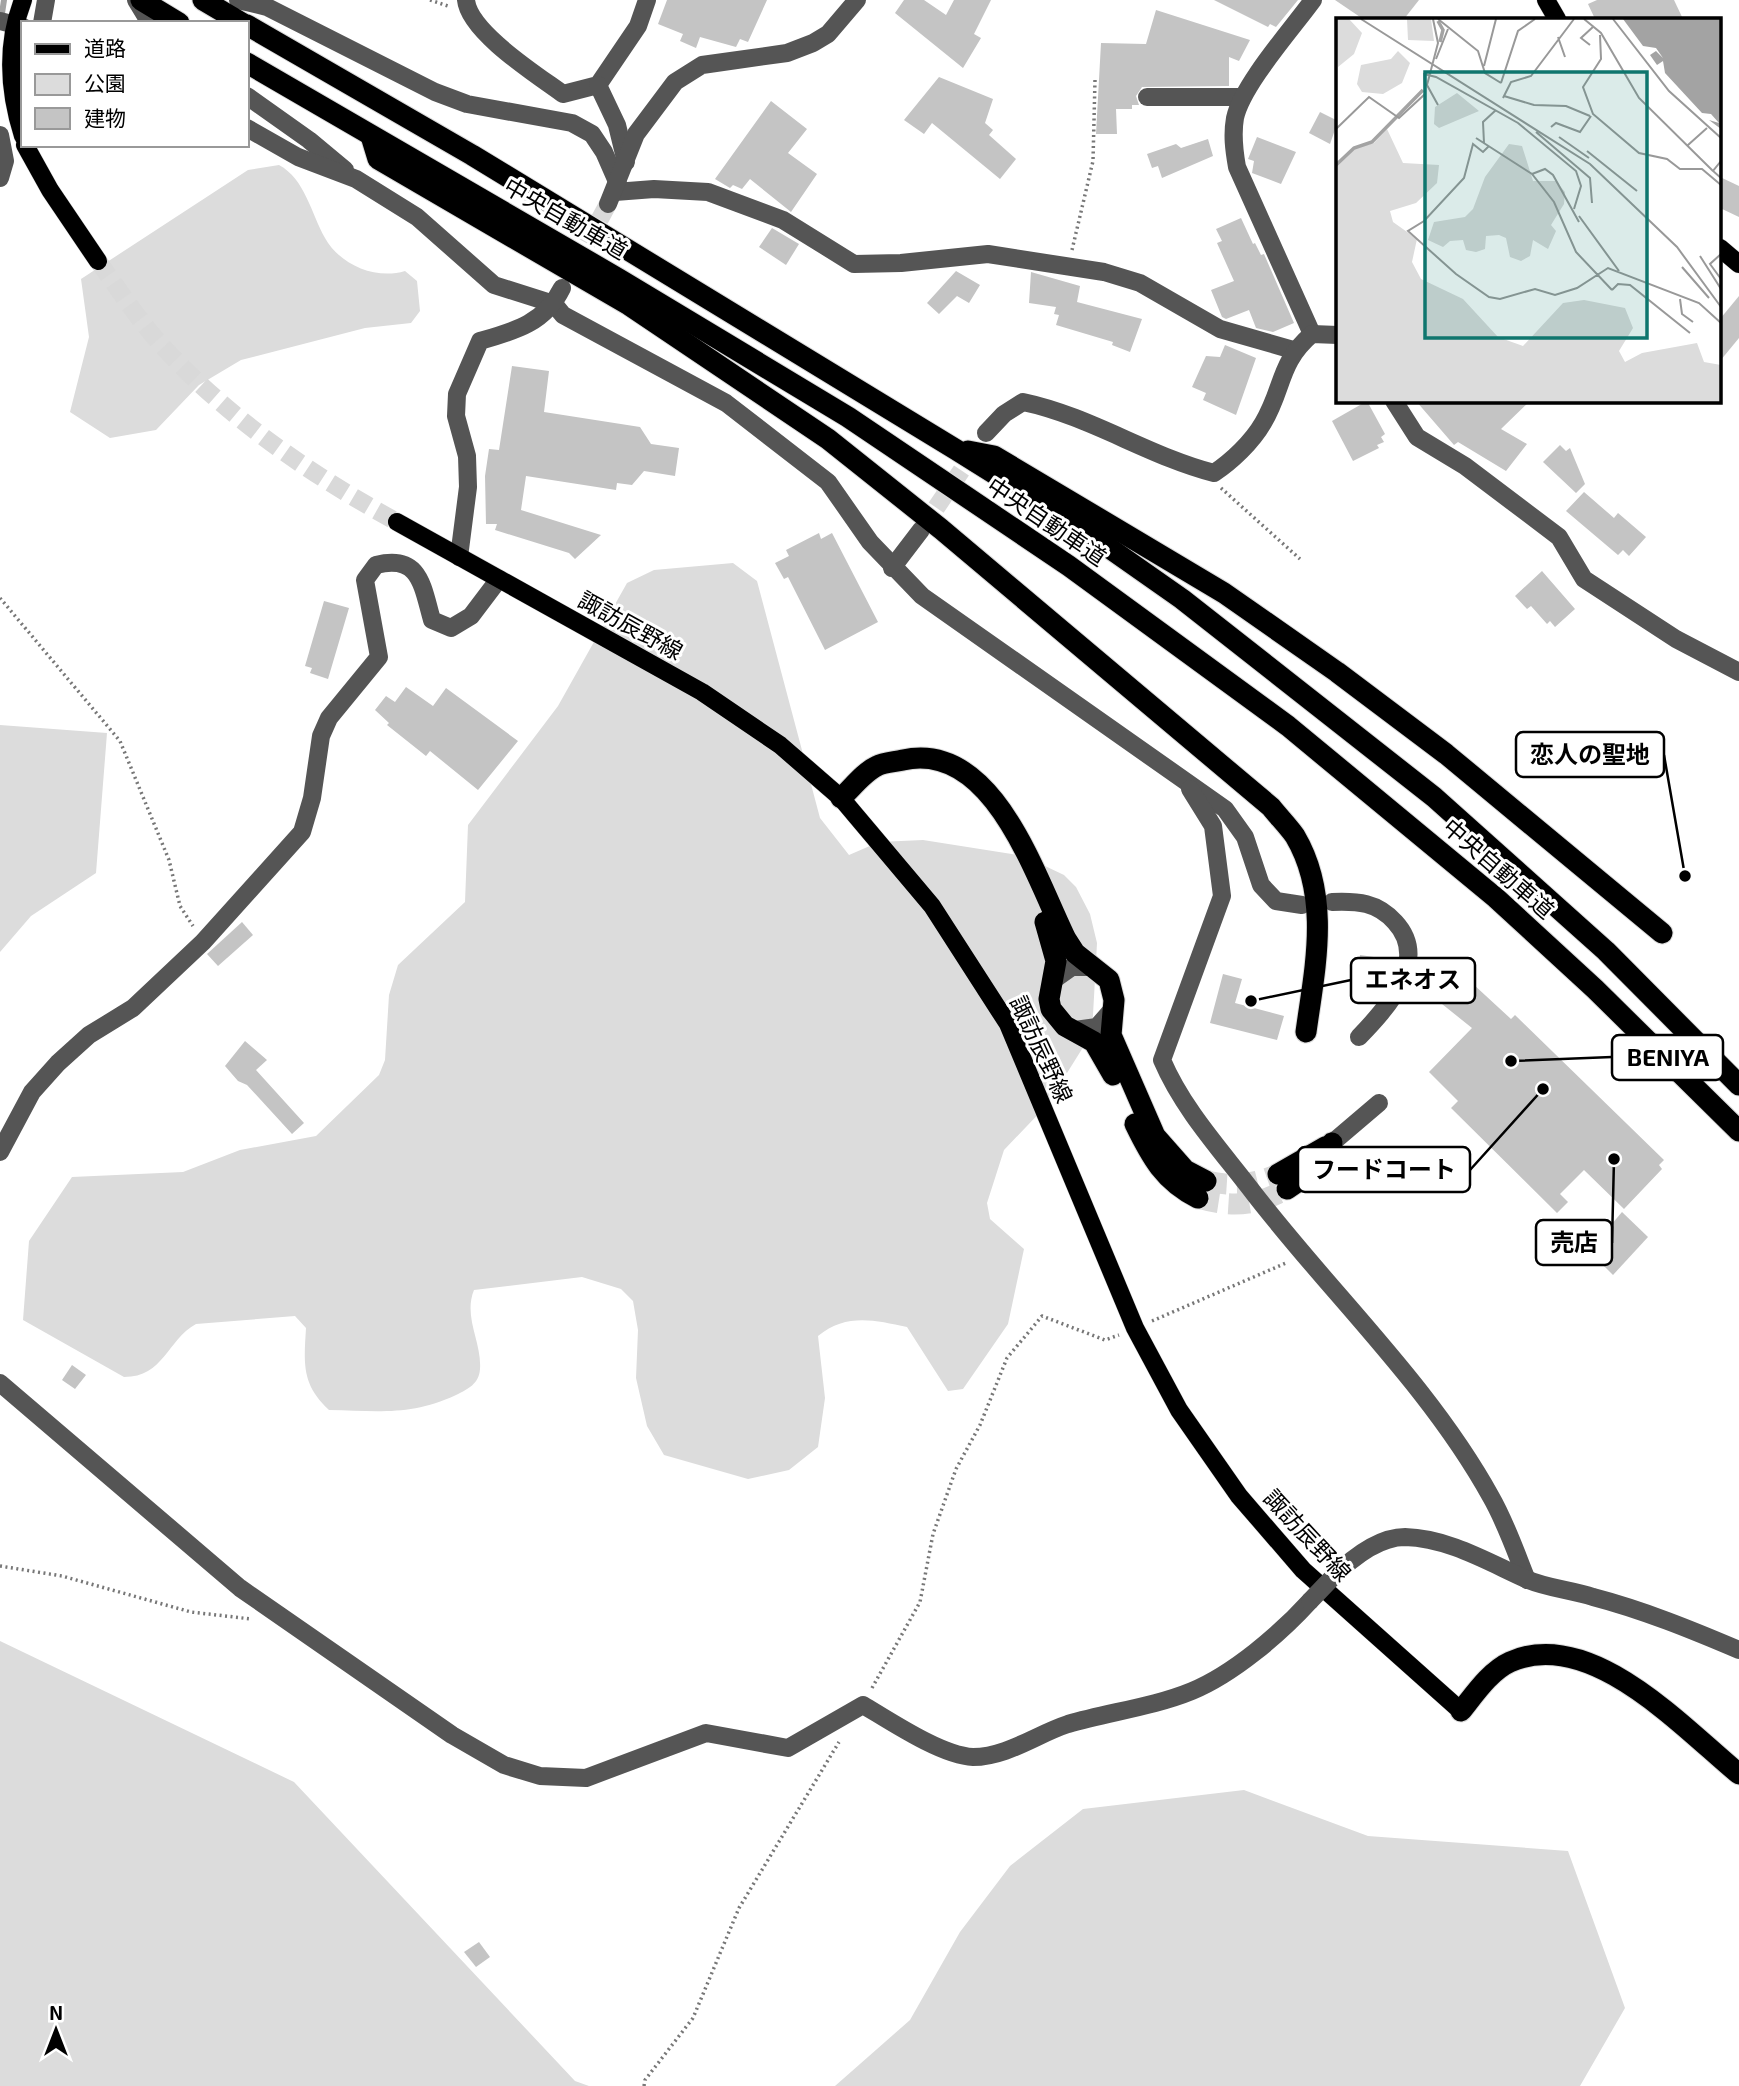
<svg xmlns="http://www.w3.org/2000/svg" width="1739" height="2086" font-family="'Exo 2','Noto Sans JP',sans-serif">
<rect width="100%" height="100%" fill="#fff"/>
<g fill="#dcdcdc">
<path d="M279,165C305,179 311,213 325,238C340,265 376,280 405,271L417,281L420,311L411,323L365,328L241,360L199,385L156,430L110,438L70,412L89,337L81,279L248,170Z"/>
<path d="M733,563L757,581L820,818L849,855L879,842L923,840L1024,856L1064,875L1076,887L1090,914L1097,943L1092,1033L1047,1105L1004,1150L987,1203L990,1219L1024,1249L1008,1324L963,1389L948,1391L907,1327C874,1320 846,1313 818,1336L825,1398L818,1447L789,1470L748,1479L664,1455L647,1426L636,1378L638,1330L633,1301L621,1289L582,1277L474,1290C463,1317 482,1342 480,1369C479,1384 468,1389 456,1395C411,1416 378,1411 329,1410C301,1384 304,1363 306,1328L295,1316L196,1324C167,1340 164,1377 124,1377L23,1320L29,1241L72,1177L183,1172L240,1150L316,1136L379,1075L385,1060L389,995L398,965L465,902L468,825L558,706L627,583L654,570Z"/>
<polygon points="0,725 107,733 96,873 31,916 0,952"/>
<polygon points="0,1641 294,1782 575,2081 589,2086 0,2086"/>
<polygon points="1244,1790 1368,1836 1568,1851 1625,2008 1580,2086 835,2086 910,2020 960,1932 1010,1866 1083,1809"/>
</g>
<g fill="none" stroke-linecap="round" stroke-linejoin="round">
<polyline stroke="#a3a3a3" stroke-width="6" points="1,20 4,0"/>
</g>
<g fill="#c4c4c4">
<polygon points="667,0 767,0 748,42 740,39 736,47 700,37 696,48 680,41 683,34 658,24"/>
<polygon points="904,0 924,0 946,15 954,0 991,0 974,34 981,38 963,68 895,13"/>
<polygon points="1214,0 1298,0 1276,27 1270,24 1268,27"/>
<polygon points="1335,0 1419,0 1404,19 1363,19"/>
<polygon points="1597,0 1674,0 1683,19 1595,19 1588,4"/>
<polygon points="1156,10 1250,40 1239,61 1229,57 1229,86 1142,87 1136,96 1139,105 1132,105 1132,109 1116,109 1117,134 1096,134 1101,43 1146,44"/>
<polygon points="939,77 993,99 985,123 993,130 989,135 1016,159 1000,179 932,123 924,134 904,120"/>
<polygon points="771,101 807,129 788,153 817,174 791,212 750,179 742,189 733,185 730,188 715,179"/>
<polygon points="1320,112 1338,121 1330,144 1309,133"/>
<polygon points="1257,137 1296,152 1281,184 1252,173 1254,161 1248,159"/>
<polygon points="1208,139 1213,156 1162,178 1158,166 1152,168 1147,154 1176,144 1181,148"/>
<polygon points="1720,177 1739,186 1739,217 1720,208"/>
<polygon points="1241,218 1253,244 1255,243 1261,255 1264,254 1294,323 1273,332 1256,328 1249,310 1226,319 1222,317 1211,290 1234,281 1217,243 1222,241 1216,229"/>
<polygon points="772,228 799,244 786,265 759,247"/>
<polygon points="956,271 980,285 969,303 957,296 939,314 927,303"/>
<polygon points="1031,272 1080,286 1077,302 1142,319 1130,352 1112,345 1113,342 1056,325 1059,315 1054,314 1056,307 1029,303"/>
<polygon points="1739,296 1739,338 1720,361 1720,319"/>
<polygon points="1225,345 1256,358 1236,415 1203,400 1206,393 1192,387 1206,356 1220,357"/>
<polygon points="512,366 549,371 544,412 640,427 651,444 679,448 675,476 644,471 632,485 617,483 616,490 526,476 521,510 601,535 575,559 569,553 495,530 497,524 486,524 485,476 489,449 499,450"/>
<polygon points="1367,401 1385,434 1381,437 1384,442 1377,445 1379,448 1353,461 1332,421"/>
<polygon points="1416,401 1530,401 1501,429 1527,444 1506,471 1458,442 1454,445"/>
<polygon points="1560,445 1566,451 1570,448 1585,484 1576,493 1543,462"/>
<polygon points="1584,492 1614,518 1618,513 1646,537 1629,556 1623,550 1618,555 1566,511"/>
<polygon points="819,533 821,539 832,533 878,622 825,650 788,577 784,579 775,563 789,556 786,550"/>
<polygon points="1542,571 1575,609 1555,627 1550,621 1547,624 1531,606 1527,609 1515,596"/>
<polygon points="324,601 349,608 328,679 310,673 312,668 305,666"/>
<polygon points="406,687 433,706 446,688 518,741 478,790 430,751 426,756 387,725 389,723 375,710 386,696 395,702"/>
<polygon points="242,922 253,935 218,966 207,954"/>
<polygon points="1360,955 1388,959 1384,985 1356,980"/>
<polygon points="1460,972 1511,1019 1515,1015 1664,1160 1659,1165 1662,1169 1624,1209 1584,1170 1560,1194 1568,1202 1557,1213 1451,1108 1458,1101 1429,1072 1472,1028 1437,1000"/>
<polygon points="1223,974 1242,979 1235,1003 1284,1016 1277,1040 1210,1023"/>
<polygon points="245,1041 267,1060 256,1070 304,1123 292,1134 247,1085 238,1081 225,1066"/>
<polygon points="1622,1212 1648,1237 1613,1275 1589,1251"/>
<polygon points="72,1365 86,1375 75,1389 62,1380"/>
<polygon points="479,1942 490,1957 476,1967 464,1952"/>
</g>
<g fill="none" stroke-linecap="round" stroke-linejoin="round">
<g stroke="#d9d9d9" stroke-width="18" stroke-dasharray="18 9" stroke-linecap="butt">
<polyline points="574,267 608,204"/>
<polyline points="921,530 976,449"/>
</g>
<path stroke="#d9d9d9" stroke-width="18" stroke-dasharray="18 9" stroke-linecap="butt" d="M98,261C120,291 141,324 166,350C233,422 312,475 397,522"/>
<g stroke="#d9d9d9" stroke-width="21" stroke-dasharray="21 10" stroke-linecap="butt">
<path d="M1206,1181C1233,1187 1253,1185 1278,1174"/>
<path d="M1198,1198C1232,1208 1256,1206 1287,1189"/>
</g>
<defs>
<g id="major">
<polyline points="1546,0 1557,19"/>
<path d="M23,136C9,92 6,44 23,0"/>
<polyline points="25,145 50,190 98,261"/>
<polyline points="1720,248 1739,264"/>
<polyline points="397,522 702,692 780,745 841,798 932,906 1008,1024 1135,1328 1179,1410 1239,1496 1303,1570 1461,1711"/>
</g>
<g id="highway">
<polyline points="141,0 179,23"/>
<polyline points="203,0 242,23"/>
<polyline points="247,25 472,155 955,449 1078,526 1182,599 1434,797 1606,951 1739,1085"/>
<polyline points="247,63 619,279 848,417 1069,566 1288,726 1496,898 1595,989 1739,1131"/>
<path d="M371,136L378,159L629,305L828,439L941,529L1271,807C1278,816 1288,826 1295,836C1331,897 1315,967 1306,1032"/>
<polyline points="968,451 994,456 1224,593 1337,672 1446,754 1662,933"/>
<path d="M841,798C852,788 864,772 877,766C884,762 895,762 903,760C993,740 1035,876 1066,939L1075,953L1109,980L1114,1000L1111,1035L1155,1136L1185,1170L1206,1181"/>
<polyline points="1045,922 1056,961 1049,999 1051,1009 1065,1026 1094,1042 1113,1075"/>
<path d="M1135,1124C1151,1157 1164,1181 1198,1198"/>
<polyline points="1278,1174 1325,1147"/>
<polyline points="1287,1189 1309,1174 1332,1143"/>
<path d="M1461,1711C1474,1695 1490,1671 1510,1662C1590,1626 1682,1727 1739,1774"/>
</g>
</defs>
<use href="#major" stroke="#dbdbdb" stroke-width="19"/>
<use href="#highway" stroke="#dbdbdb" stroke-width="23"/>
<g stroke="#777" stroke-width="3.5" stroke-dasharray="2 3.5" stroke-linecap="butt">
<polyline points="430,0 448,6"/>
<polyline points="1072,250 1093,161 1095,80"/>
<polyline points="1221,488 1300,559"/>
<polyline points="0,598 120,741 169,860 180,906 193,926"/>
<polyline points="1152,1321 1286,1263"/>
<polyline points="0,1566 62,1576 191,1612 251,1619"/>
<polyline points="872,1688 920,1602 933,1534 956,1469 980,1425 1007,1358 1042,1316 1105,1340 1119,1335"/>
<polyline points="644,2086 645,2080 693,2018 739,1908 839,1742"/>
</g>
<g stroke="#555" stroke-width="18">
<polyline points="136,0 150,23"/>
<polyline points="238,0 267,7 435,92 467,104 572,123 592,134 604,152 618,184"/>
<path d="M466,0C469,32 537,75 563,94L598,85L638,26L647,0"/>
<polyline points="0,21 23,27"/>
<polyline points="42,23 46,0"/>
<polyline points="598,85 617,125 626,162"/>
<polyline points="247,96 309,140 345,170"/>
<polyline points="1147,97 1242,97"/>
<polyline points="247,128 298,157 356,179 417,217 494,285 554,304 563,315 726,403 828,482 870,542 922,596 1225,809 1245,837 1261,885 1276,901 1302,905"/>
<polyline points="0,135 5,161 0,178"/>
<polyline points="615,192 654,189 708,192 783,220 854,264 901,263 988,254 1104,272 1140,283 1220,329 1293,350"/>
<polyline points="608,204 636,134 675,82 702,65 787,53 813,43 828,34 857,0"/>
<path d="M1312,334L1237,167C1234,150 1232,135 1235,118C1242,85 1292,29 1313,0"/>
<polyline points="1394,401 1417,437 1465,466 1559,537 1584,579 1676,639 1739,672"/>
<path d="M986,433L1004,414L1023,402C1090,416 1148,456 1214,473C1232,461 1252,442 1263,423C1284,388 1278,363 1312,334L1338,335"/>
<path d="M459,557L468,487L467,456L456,416L457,394L480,341C515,331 545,323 562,288"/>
<polyline points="892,568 921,530"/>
<path d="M1190,789L1213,826L1222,896L1162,1060C1182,1107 1218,1147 1249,1187C1328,1291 1428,1383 1491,1497C1506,1523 1516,1553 1527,1580"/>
<path d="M1332,902C1358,901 1377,902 1395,922C1431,961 1386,1009 1359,1037"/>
<polyline points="1055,979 1072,967 1092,967"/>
<polyline points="1075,1030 1097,1027 1111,1011"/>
<polyline points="1332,1143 1379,1103"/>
<path d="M0,1152L32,1092L58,1063L89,1035L133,1008L203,942L302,832L312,798L321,736L329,718L379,657L365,580L376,565C420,554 422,585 432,620L451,628L471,616L499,579"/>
<path d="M0,1383L240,1588L452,1735L504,1765L540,1776L586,1778L706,1733L788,1748L863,1705C890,1721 942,1756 973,1757C1007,1757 1037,1734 1068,1724C1109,1712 1153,1707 1192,1691C1233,1674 1280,1634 1310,1601"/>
<path d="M1332,1578C1350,1560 1378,1537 1405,1537C1448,1538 1488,1562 1526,1579C1546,1588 1572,1590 1593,1597C1643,1610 1692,1630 1739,1650"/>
</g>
<use href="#major" stroke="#000" stroke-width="18"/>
<use href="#highway" stroke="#000" stroke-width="21"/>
<polyline stroke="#555" stroke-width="18" points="1310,1601 1332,1578"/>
</g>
<g text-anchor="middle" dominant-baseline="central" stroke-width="6" stroke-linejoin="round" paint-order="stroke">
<g font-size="23" fill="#000" stroke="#fff">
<text transform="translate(566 218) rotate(30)">中央自動車道</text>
<text transform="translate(1047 521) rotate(34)">中央自動車道</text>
<text transform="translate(631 625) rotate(29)">諏訪辰野線</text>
<text transform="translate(1499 868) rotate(41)">中央自動車道</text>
<text transform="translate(1042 1049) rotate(65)">諏訪辰野線</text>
<text transform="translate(1308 1535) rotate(47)">諏訪辰野線</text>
</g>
</g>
<g transform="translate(1336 18)">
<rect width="385" height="385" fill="#fff"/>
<path d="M0,1H13L26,15L18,36L2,49ZM71,1H95L98,23L72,22ZM62,33L74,45L66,65L47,76L26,74L21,66L25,47L55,41ZM121,75L143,93L103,110L98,106L99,89ZM51,111L67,145L103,147L101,165L80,185L54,193L57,204L81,221L76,244L85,261L127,281L162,319L187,328L227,285L248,282L289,290L297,310L283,333L289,344L306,335L361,325L368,344L385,347V384H0V145L19,130L38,125ZM173,126L186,128L197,163H220L229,174L228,186L215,207L220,213L212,231L197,222L194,238L185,243L174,239L170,220L163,217L150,218L149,231L140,234L130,232L127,222L114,223L107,229L92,222L98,204L129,199L137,191L149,159Z" fill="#dcdcdc"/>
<path d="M287,1H385V111L373,102L383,105L375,96L366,95L329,55L327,43L321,47L314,37L320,33L327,40L320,30L307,28Z" fill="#a3a3a3"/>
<path fill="none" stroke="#a3a3a3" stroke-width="3.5" d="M102,3L107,12L104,24M0,147L18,130L36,124L87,72"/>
<path fill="none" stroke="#999" stroke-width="2" d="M25,1L254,146L341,229L385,289M97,1L102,25L91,67L102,87M102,1L142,33L149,55L165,65M248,1L265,15L303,80L377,153M277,1L333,73L385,120M264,17L265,41L247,69L257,96L303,135L331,141L344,151H366L385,167M222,19L229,39M254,27L245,20L258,8M100,41L112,11M148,48L160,1M165,65L182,13L199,1M168,78L198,87L230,88L254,98M167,80L175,64L195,58L238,1M215,109L220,105L244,114L255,98M0,111L33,79L63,100L89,76L88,56L100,59L182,105L240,153L245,168L238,191M200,114L254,160L256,185M223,119L253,140M140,120L196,156L218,184L240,234L276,272M148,125L147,104L160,92M352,127L371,110M153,128L147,134L137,126L128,160L88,203L72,213L120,256L153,279L164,281L199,271L219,277L241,270L272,250L363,285L385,305M251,133L301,173M385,143L377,153L385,160M196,156L209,151L217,157L243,204M243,198L283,253M385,236L374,246L385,261M364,238L385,271M346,249L373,280M276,272L282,266L294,267L354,315M344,281L346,296L357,304"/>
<path fill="#0f766e" fill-opacity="0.15" stroke="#0f766e" stroke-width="3.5" d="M89,54H311V320H89Z"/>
<rect width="385" height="385" fill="none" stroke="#000" stroke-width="3.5"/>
</g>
<path fill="none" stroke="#000" stroke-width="2.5" d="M1685 876L1664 755M1251 1001L1351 980M1511 1061L1612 1057M1543 1089L1470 1170M1614 1159L1612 1243"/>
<g fill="#000" stroke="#fff" stroke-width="2.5">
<circle cx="1685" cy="876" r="7"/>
<circle cx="1251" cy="1001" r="7"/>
<circle cx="1511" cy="1061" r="7"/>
<circle cx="1543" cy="1089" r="7"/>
<circle cx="1614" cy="1159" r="7"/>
</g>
<g fill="#fff" stroke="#000" stroke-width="2.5">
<rect x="1516" y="732" width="148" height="45" rx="7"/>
<rect x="1351" y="958" width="124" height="45" rx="7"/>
<rect x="1612" y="1035" width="111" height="45" rx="7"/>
<rect x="1298" y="1147" width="172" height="45" rx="7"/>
<rect x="1536" y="1220" width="76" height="45" rx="7"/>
</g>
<g font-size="24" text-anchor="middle" font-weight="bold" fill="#000">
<text x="1590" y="763">恋人の聖地</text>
<text x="1413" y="988">エネオス</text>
<text x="1668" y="1066">BENIYA</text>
<text x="1384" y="1178">フードコート</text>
<text x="1574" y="1251">売店</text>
</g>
<rect x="21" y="21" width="228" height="126" fill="#ffffff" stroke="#999999" stroke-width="2"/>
<rect x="35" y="44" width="35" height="10" fill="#000000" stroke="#999999" stroke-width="2"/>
<text x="84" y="56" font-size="21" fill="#000000">道路</text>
<rect x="35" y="74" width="35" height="21" fill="#dcdcdc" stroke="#999999" stroke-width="2"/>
<text x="84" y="91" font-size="21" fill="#000000">公園</text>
<rect x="35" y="108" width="35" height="21" fill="#c4c4c4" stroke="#999999" stroke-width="2"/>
<text x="84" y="126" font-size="21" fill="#000000">建物</text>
<g transform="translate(56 2030)" stroke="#ffffff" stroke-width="5" paint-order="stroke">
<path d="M0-5L12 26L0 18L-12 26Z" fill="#000000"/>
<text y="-10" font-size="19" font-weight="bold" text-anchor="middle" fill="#000000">N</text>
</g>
</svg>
